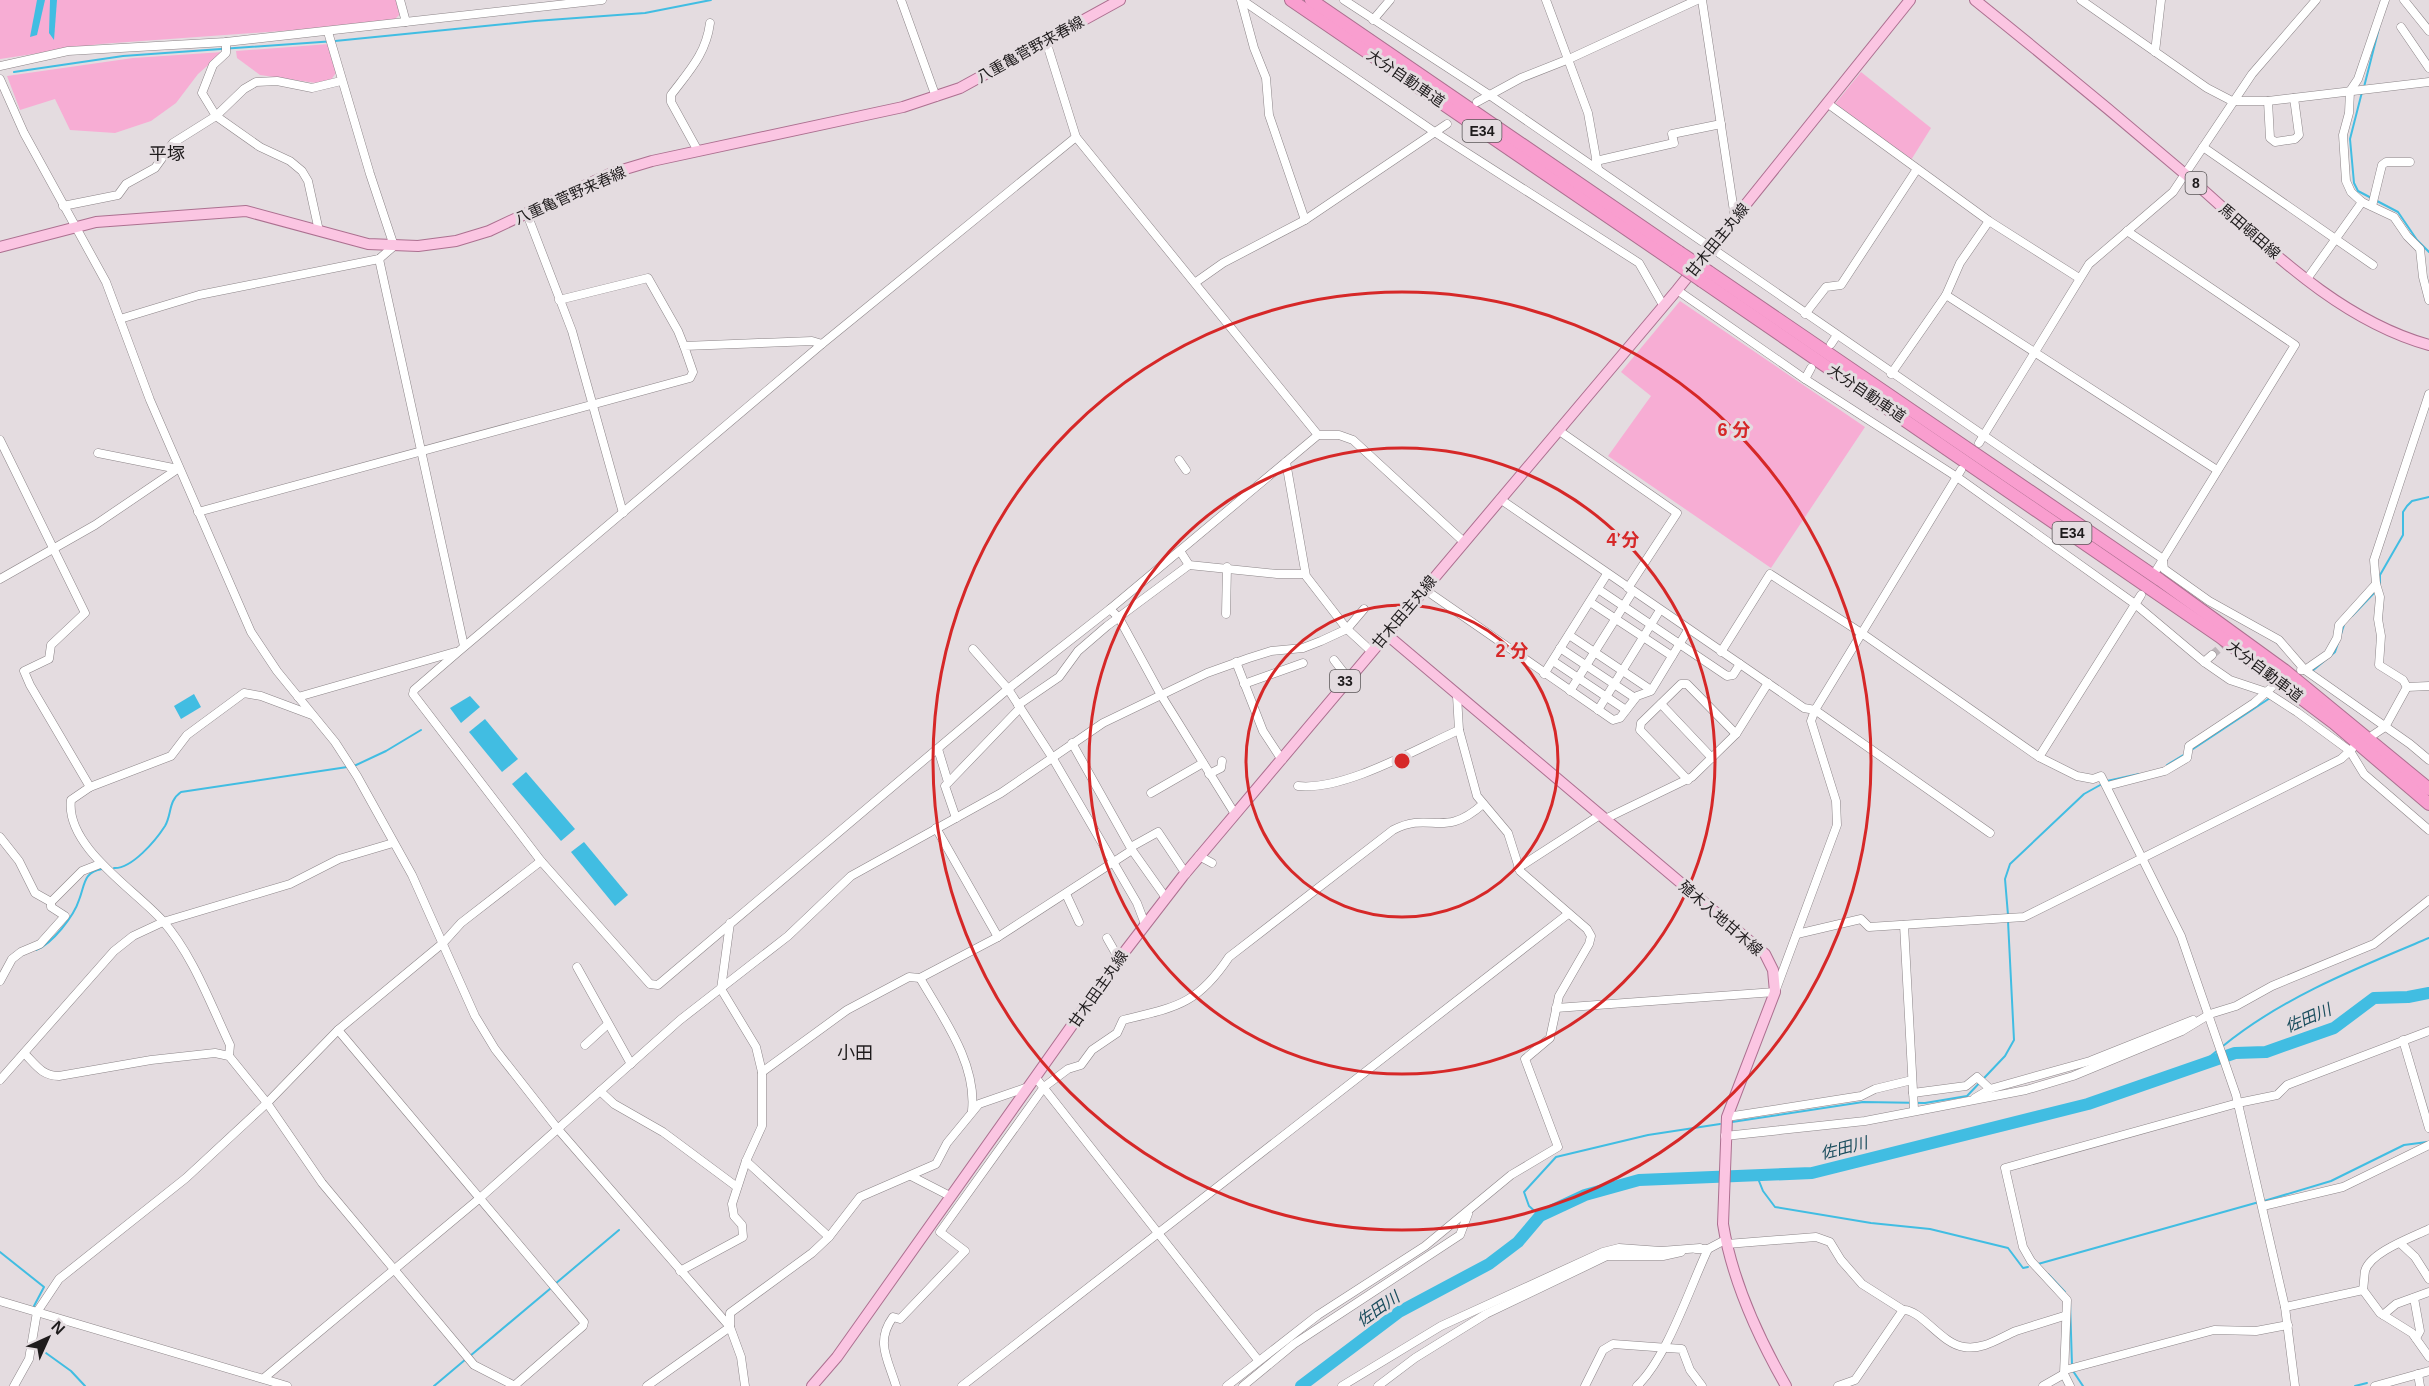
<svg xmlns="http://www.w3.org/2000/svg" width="2429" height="1386" font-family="Helvetica,'Noto Sans JP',sans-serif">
<rect width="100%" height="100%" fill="#e4dce0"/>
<g fill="#f7add4">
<polygon points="0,0 396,0 400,14 395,19 336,27 100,44 0,59"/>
<polygon points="329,44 336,73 330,81 316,83 260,75 237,58 236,51"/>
<polygon points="223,52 198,74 176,103 151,121 115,133 70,130 55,99 20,110 7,76 133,58"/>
<polygon points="1861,72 1931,128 1911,160 1835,104"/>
<polygon points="1680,301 1865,427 1771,568 1608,456 1651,396 1621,372"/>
</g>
<g fill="#41bde2">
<polygon points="37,0 45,0 37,35 30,37"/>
<polygon points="50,0 57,0 54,40 49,33"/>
<polygon points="194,694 201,707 181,719 174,706"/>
<polygon points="470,696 480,707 461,723 450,708"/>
<polygon points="485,719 518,759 502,772 469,732"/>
<polygon points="526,772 575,829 561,841 512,784"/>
<polygon points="584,842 628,895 615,906 571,852"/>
</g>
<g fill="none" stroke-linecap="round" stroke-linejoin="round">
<g stroke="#41bde2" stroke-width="2">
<polyline points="14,72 123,56 335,41 535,21 645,13 711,0"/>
<polyline points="2364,87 2379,28"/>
<polyline points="2362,92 2350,139 2354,183 2358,191 2398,212 2417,240 2429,252"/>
<polyline points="2380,585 2380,575 2403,535 2403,512 2407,506 2412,501 2429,497"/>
<polyline points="2352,616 2375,592"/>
<polyline points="2311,672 2335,652 2344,625"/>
<polyline points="2190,751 2270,698"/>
<polyline points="2167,765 2185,754"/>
<polyline points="2107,781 2139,774"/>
<path d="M114,868C132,869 156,840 165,826C172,814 168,801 181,792L354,766L386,751L421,730"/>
<polyline points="2008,915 2005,879 2010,864 2084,794 2102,784"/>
<path d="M36,950C52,944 74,916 79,900C85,885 83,872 102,869"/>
<path d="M2223,1046C2283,997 2357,968 2429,938"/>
<polyline points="2202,1063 2218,1050"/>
<polyline points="1732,1122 1863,1102 1925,1103 1967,1096 2005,1056 2014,1040 2008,921"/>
<polyline points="1757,1176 1763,1191 1775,1207 1871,1223 1930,1229 2008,1248 2023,1268 2028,1267"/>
<polyline points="2264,1201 2331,1181 2404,1145 2427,1142"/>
<polyline points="1540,1216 1529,1206 1524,1192 1556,1157 1648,1135 1720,1124"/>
<polyline points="0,1252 44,1287 34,1306"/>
<polyline points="2040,1266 2038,1264 2259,1202"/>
<polyline points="2048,1274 2065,1292"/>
<polyline points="555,1284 619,1230"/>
<polyline points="2070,1302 2072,1365"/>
<polyline points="39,1348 71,1371 85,1386"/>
<polyline points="470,1356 551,1288"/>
<polyline points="2073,1371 2083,1386"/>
<polyline points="434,1386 466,1359"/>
<polyline points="2355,1386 2367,1383"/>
</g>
<polyline stroke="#41bde2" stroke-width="12" points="1301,1386 1399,1312 1489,1264 1518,1242 1540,1216 1585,1195 1639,1180 1812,1173 2088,1104 2235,1053 2266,1052 2334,1028 2374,998 2408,997 2429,993"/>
<polyline stroke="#bcb5b9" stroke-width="8" stroke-dasharray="8 4" stroke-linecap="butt" points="2212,655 2229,640"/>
<defs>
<g id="minor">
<polyline points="400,0 406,22"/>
<polyline points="901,0 936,97"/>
<polyline points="1241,0 1254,48 1266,78 1269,115 1305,220"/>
<polyline points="1242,0 1436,133 1639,263 1663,305"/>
<polyline points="1344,0 1488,94 2163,559"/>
<polyline points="1546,0 1588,113 1598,169"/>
<polyline points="1702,0 1735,218"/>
<polyline points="2081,0 2207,88 2232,101 2268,101 2429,82"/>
<polyline points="2385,0 2358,79 2350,91 2349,113 2343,135 2346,181 2351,192 2362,202 2394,217 2407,236 2420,249 2423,277 2429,300"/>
<polyline points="2404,0 2429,31"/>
<polyline points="1373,20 1390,0"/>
<polyline points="2401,27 2429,68"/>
<polyline points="1046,41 1076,137"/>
<polyline points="226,42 226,53 213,65 202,93 216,116 244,89 256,82 277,81 312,88 341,81"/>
<polyline points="2155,52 2161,0"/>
<polyline points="0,66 68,51 226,42 602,0"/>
<polyline points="0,79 24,133 106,282 150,400 251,632 277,671 335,742 357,776 412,875 475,1016 495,1049 557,1128 730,1327 741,1357 745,1386"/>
<polyline points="2268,101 2270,138 2275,142 2295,139 2299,135 2294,98"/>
<polyline points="1477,102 1521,78 1569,59 1697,0"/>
<polyline points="1827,103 1989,221 2079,278"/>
<polyline points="2203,147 2373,265"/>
<path d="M698,151L671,102V95C689,71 706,54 710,23"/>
<polyline points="1596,161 1674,143 1672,134 1721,124"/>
<polyline points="63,206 118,195 126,184 155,168 173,143 216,116 260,147 290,161 302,171 308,181 319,231"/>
<polyline points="2372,206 2382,165 2386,162 2410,162"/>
<polyline points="527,214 572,331 623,513"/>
<polyline points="2127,231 2295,345 2157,569"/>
<polyline points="379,259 464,646"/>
<polyline points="2307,279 2362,202"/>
<polyline points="1196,282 1223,263 1305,220 1447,124"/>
<polyline points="1677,290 1805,379 1957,477 2135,604 2204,662 2230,680 2266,692 2297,712 2350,751 2364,774 2429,830"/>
<polyline points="1946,295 2217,470"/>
<polyline points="559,300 648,278 678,331 684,346"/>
<polyline points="1805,314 1826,287 1841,285 1917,169"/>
<polyline points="120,319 199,295 379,259 394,246 370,174 328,32"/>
<polyline points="1831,344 1837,335"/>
<polyline points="1891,374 1946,295 1960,263 1989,221"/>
<polyline points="1805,379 1811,368"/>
<polyline points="1558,430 1677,513 1628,588"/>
<polyline points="1318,435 1076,137 822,344 458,652 414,690 413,694 541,861 650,984 658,985 1008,689 1110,609 1318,435 1339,435 1353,440 1464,542"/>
<polyline points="0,440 85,613 51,645 49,659 24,671 30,685 90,787"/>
<polyline points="1979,443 2089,264 2173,192 2252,74 2316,0"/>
<polyline points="98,453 178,469"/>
<polyline points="1179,460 1186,470"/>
<polyline points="1286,462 1306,576 1347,629 1371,651"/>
<polyline points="1500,499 1804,708 1815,710 1961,470"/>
<polyline points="198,512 690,378 693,372 684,346 812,341 822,344"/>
<polyline points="1180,551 1189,565 1277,574 1305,574"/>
<polyline points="2163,561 2164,569 2209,601 2279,640 2305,670 2410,744 2429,760"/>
<polyline points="0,579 95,525 179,468"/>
<polyline points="1424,589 1613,720 1620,718 1637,696 1651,691 1688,630"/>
<polyline points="1598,589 1727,676 1733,675 1740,664"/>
<polyline points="1590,602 1672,656"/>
<polyline points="1110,609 1119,618 1161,695 1235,814"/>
<polyline points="1226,614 1227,567"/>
<polyline points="1569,635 1651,690"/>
<polyline points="1560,648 1635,698"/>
<polyline points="973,649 1008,689 1052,757 1137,903 1145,924"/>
<polyline points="1721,652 1770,574 1863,634 2039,757 2077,776 2093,779 2101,776 2181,936 2236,1095 2285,1307 2295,1386"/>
<polyline points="1334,660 1348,678"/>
<polyline points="1553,661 1626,710"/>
<polyline points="1236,662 1263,731 1282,760"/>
<polyline points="2204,662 2212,655"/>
<polyline points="2301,670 2305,670 2328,654 2337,638 2339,625 2376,584"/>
<polyline points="1544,674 1607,574"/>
<polyline points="1244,684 1303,663"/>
<polyline points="2407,687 2403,680 2379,665 2381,636 2378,619 2380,597 2376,584 2374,560 2429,394"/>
<polyline points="2407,687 2429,686"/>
<polyline points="1570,691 1633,591"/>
<polyline points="298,697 455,652"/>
<polyline points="1661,704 1712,758"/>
<polyline points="1018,705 1059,677 1078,651 1107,626 1189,565"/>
<polyline points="1598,710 1660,610"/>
<polyline points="2373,735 2385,727 2407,687"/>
<polyline points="1072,743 1132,850"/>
<polyline points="938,749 948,782"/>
<polyline points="2039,757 2141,595"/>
<polyline points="1209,774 1221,768 1222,761"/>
<polyline points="1688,780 1640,730 1641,723 1681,684 1687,684 1736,734"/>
<path d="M1298,786C1344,791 1416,749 1459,730"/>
<polyline points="2107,786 2165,771 2187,758 2189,746 2254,703 2272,687"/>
<polyline points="1151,793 1203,763"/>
<polyline points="956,818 945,786 1020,708"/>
<polyline points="1605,819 1692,777 1736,734 1768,683"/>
<polyline points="936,828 998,937"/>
<polyline points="0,837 19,861 35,893 51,902 82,871 100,864"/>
<polyline points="1131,847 1158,832 1186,874"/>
<polyline points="1199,856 1212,863"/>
<polyline points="1518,868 1600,815"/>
<polyline points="1066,894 1079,922"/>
<polyline points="1904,925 1914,1109"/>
<polyline points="1797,934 1861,919 1869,927 2024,917 2341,759 2352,749"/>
<polyline points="1107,938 1119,959"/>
<polyline points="577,967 631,1064"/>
<path d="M920,978C943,1018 977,1063 972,1111"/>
<polyline points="0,981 12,959 21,952 40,944 65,916 51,907 51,902"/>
<polyline points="1556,1008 1775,992 1837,825 1836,801 1811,721 1815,710 1990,833"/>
<polyline points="338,1030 584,1322 583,1326 514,1386"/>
<polyline points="2403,1040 2429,1128"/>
<polyline points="585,1045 608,1024"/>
<path d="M24,1053C36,1065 42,1076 59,1076L151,1060L215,1053L229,1056L267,1103L322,1183L474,1365L515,1386"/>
<path d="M229,1056L230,1045C210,1003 193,955 162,920C134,889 65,846 71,800L90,787L171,756L187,735L244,693L261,696L312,715"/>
<polyline points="762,1072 847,1010 909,977 920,978 998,937 1132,850 1166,898"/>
<polyline points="1036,1078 1258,1360"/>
<polyline points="0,1080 114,951 133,936 163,922 290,884 339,859 393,843"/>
<polyline points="1990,1089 2090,1061 2193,1020"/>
<polyline points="600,1091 614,1104 663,1132 737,1187"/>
<polyline points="1913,1093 1966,1086 1977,1077 1990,1089 1975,1098"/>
<polyline points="1727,1117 1861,1096 1875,1089 1912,1080"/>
<polyline points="1725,1136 1865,1121 2026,1090 2073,1076 2182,1031 2210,1014 2236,1006 2272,986 2374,944 2429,900"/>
<polyline points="746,1161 829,1237"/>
<polyline points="911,1176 950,1196"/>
<polyline points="2263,1206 2343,1187 2429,1145"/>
<path d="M2429,1229C2413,1237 2370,1252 2365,1271C2364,1277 2364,1284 2363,1290L2380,1313L2412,1333L2429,1357"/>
<polyline points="2400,1243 2415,1257 2429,1279"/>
<polyline points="1727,1244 1816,1237 1830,1242 1841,1260 1862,1284 1903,1310"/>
<polyline points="1696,1249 1708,1249 1725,1240"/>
<polyline points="680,1271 743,1237 742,1225 734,1216 732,1204 746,1161 762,1126 762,1072 756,1047 721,989 730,923"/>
<polyline points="2414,1298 2420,1331 2416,1338"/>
<polyline points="0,1301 287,1386"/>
<polyline points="2285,1307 2363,1290"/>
<polyline points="2383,1315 2396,1304 2429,1292"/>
<polyline points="2065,1370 2214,1330 2256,1331 2288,1325"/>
<polyline points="2418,1374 2420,1386"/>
<polyline points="264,1378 480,1198 680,1020 788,936 851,876 1001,793 1103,723 1207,673 1249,658 1271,651 1303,648 1321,641 1347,629 1364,609"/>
<polyline points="14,1386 29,1359 37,1312 59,1279 186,1178 267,1103 338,1030 443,943 461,923 541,861"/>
<polyline points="647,1386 730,1327 730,1313 812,1253 829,1237 860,1197 936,1164 947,1143 979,1104 1028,1087"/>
<path d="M896,1386C888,1359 875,1342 893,1317L900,1319L965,1251L940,1232L1044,1087L1068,1069L1081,1065L1092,1050L1117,1033L1123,1020C1176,1007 1197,1005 1229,957L1393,830C1431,810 1443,840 1483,804"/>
<polyline points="962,1386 1568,914"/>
<polyline points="1227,1386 1318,1315 1425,1246 1511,1175 1558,1147 1525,1059 1550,1038 1559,996 1589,944 1591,936 1587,929 1520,871 1508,833 1477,796 1459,730 1457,696"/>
<polyline points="1243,1386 1294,1344 1460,1235 1468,1214"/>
<polyline points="1342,1386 1441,1326 1603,1252 1619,1248 1661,1251 1700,1248"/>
<polyline points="1378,1386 1415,1358 1486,1314 1607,1256 1663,1256 1681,1252"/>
<polyline points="1585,1386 1603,1350 1613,1344 1682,1349 1690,1370 1702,1386"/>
<path d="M1637,1386C1667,1358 1690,1287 1708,1249"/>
<path d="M1838,1386L1855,1380L1903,1310C1921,1309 1941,1344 1964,1347C1984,1350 1999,1338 2016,1331C2032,1326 2048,1321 2064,1316"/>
<polyline points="2043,1386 2064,1374"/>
<polyline points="2070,1386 2064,1374 2067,1300 2031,1261 2023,1247 2005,1168 2238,1103 2277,1095 2287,1085 2429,1031"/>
<polyline points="2375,1386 2429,1371"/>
</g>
<g id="major">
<path d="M1975,0C2046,57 2116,115 2185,174C2259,238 2332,318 2429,345"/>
<polyline points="0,247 96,222 246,211 368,244 418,246 456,241 489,231 612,173 652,161 903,107 960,88 1120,0"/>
<path d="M1386,634L1765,954L1773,970L1775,992L1727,1117L1723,1224C1732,1280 1758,1337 1786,1386"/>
<polyline points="812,1386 837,1357 1119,959 1183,876 1677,290 1910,0"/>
</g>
<g id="highway">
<polyline points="1291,0 1673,261"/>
<polyline points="1311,0 1679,252"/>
<polyline points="1709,272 2160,580 2284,670 2429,789"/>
<polyline points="1702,281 2219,636 2334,723 2429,804"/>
</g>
</defs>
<use href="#minor" stroke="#8c8588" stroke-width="9"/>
<use href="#major" stroke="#ac7090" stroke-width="12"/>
<use href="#highway" stroke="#ac7090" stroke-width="14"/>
<use href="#minor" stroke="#fff" stroke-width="8"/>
<use href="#major" stroke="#fbc5e2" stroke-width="10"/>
<use href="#highway" stroke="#f99ecf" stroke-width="12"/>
<defs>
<g id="highway-bridge">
<polyline points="1679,252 1709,272"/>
<polyline points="1673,261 1702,281"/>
</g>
</defs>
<use href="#highway-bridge" stroke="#ac7090" stroke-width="14" stroke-linecap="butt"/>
<use href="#highway-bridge" stroke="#f99ecf" stroke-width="12"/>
</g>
<g fill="none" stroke="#d62828" stroke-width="3">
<circle cx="1402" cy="761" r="156"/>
<circle cx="1402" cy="761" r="313"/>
<circle cx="1402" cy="761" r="469"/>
</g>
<g text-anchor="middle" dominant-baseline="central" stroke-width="6" stroke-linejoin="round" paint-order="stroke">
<g fill="#e4dce0" stroke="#595557" stroke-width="1.5">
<rect x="1462.5" y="120" width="39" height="22" rx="4.5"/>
<rect x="2185.5" y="172" width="21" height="22" rx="4.5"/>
<rect x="2052.5" y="522" width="39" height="22" rx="4.5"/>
<rect x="1330" y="670" width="30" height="22" rx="4.5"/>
</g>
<g font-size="14" font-weight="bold" fill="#1e1b1c">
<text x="1482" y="131">E34</text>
<text x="2196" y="183">8</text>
<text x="2072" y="533">E34</text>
<text x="1345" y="681">33</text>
</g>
<g font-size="15" fill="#1e1b1c" stroke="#e4dce0">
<text transform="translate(1030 49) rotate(-29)">八重亀菅野来春線</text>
<text transform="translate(1406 78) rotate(34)">大分自動車道</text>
<text transform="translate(570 195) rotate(-24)">八重亀菅野来春線</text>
<text transform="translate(2250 231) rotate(41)">馬田頓田線</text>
<text transform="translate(1717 240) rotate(-51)">甘木田主丸線</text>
<text transform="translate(1867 393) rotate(34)">大分自動車道</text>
<text transform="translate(1404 612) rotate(-50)">甘木田主丸線</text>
<text transform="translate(2265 671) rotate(37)">大分自動車道</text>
<text transform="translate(1721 918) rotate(41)">殖木入地甘木線</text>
<text transform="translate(1098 989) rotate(-55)">甘木田主丸線</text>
</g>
<g font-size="16" font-style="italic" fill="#194c5c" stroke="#e4dce0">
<text transform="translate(2308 1018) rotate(-23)">佐田川</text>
<text transform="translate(1844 1148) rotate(-14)">佐田川</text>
<text transform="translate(1378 1309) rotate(-35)">佐田川</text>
</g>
<g font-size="18" fill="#1e1b1c" stroke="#e4dce0">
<text x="167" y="154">平塚</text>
<text x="855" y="1053">小田</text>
</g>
</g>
<circle cx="1402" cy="761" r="9" fill="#d62828" stroke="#e4dce0" stroke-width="3"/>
<g font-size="18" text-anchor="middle" font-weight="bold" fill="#d62828" stroke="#e4dce0" stroke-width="6" stroke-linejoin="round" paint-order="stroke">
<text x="1734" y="436">6 分</text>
<text x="1623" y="546">4 分</text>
<text x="1512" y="657">2 分</text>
</g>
<g transform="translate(48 1338) rotate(45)" stroke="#e4dce0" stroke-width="4.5" paint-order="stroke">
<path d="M0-4.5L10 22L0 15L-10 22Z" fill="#1e1b1c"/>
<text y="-9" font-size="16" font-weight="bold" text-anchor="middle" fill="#1e1b1c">N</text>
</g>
</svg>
